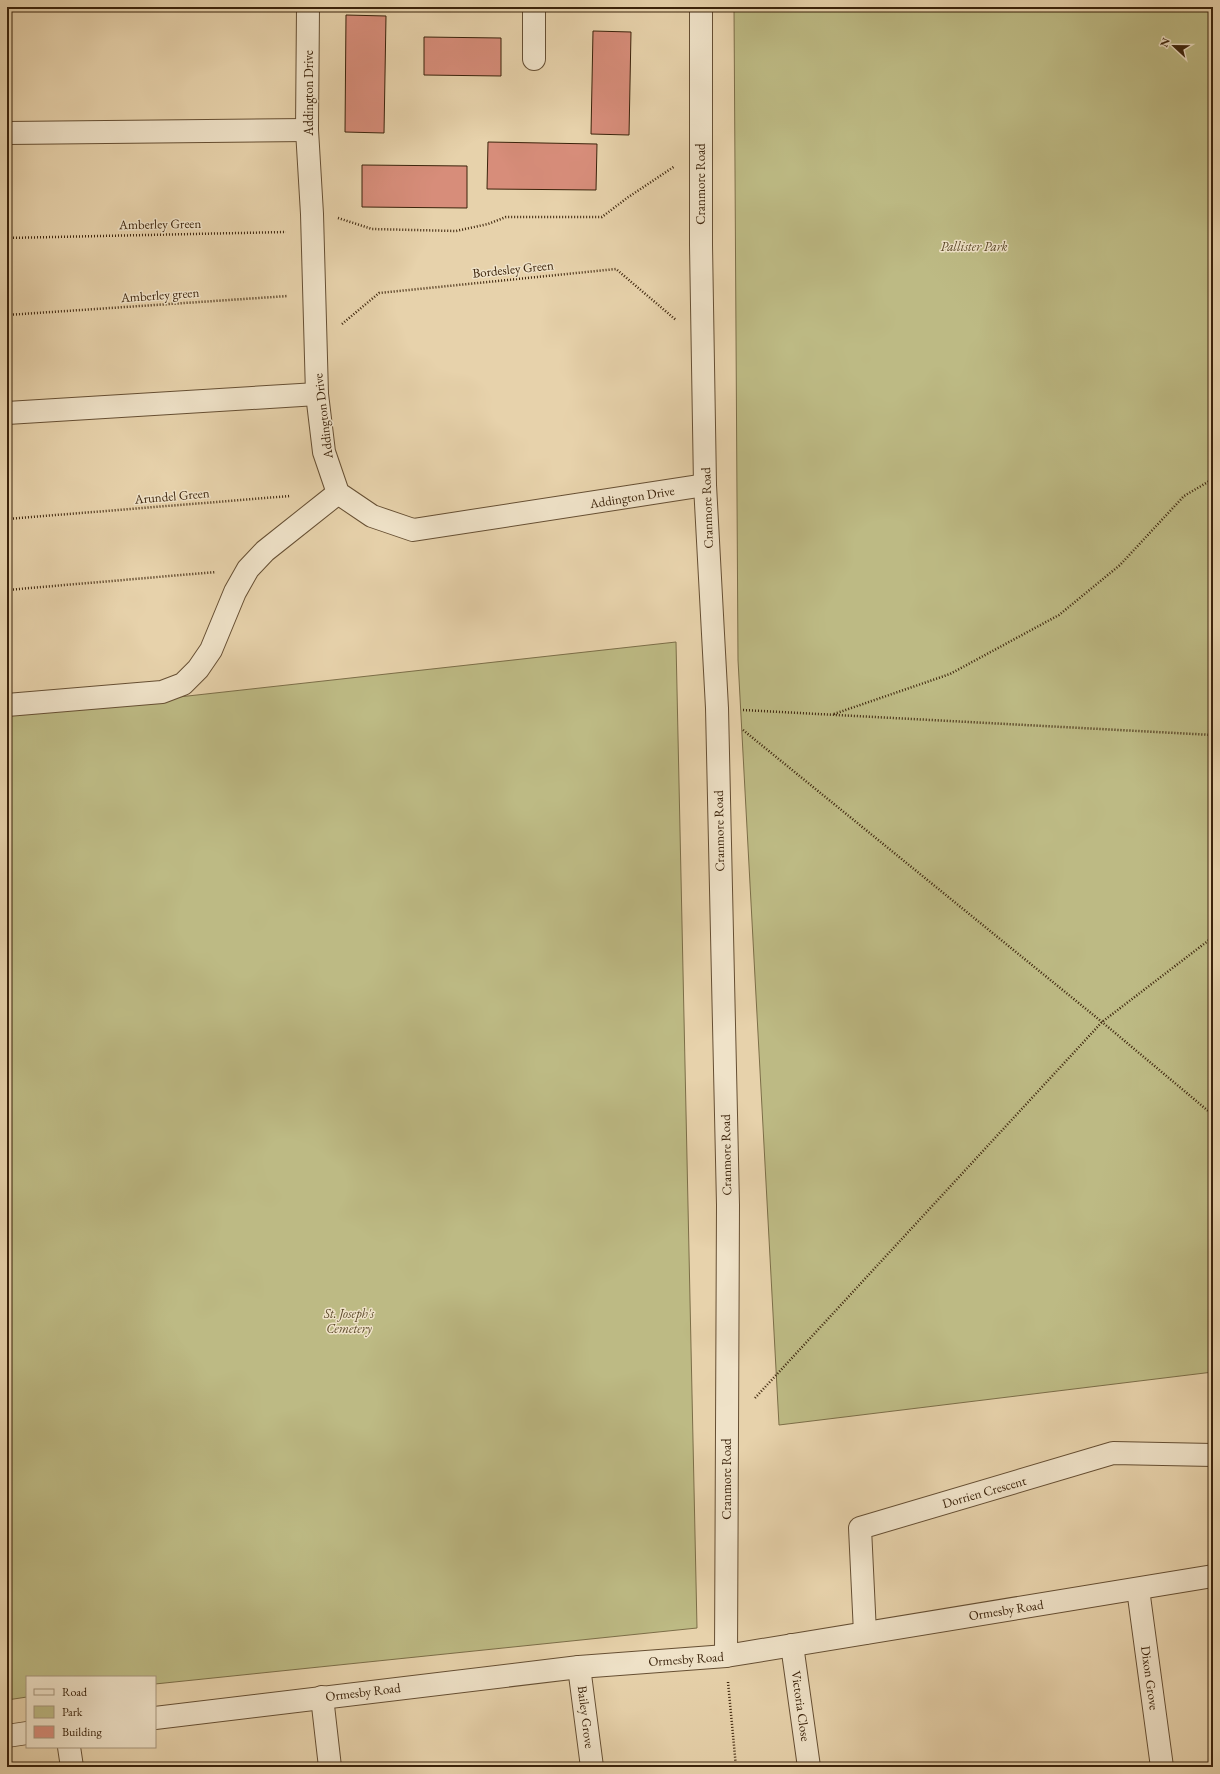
<svg xmlns="http://www.w3.org/2000/svg" width="1220" height="1774" font-family="'EB Garamond',serif">
<rect width="100%" height="100%" fill="#e7d2ab"/>
<filter id="stains"><feTurbulence type="fractalNoise" baseFrequency=".005" numOctaves="4"/><feColorMatrix values="0 0 0 0 .2 0 0 0 0 .09 0 0 0 0 .02 0 0 0 .5 -.17"/></filter>
<radialGradient id="worn" r=".72"><stop offset=".6" stop-color="#630" stop-opacity="0"/><stop offset="1" stop-color="#630" stop-opacity=".3"/></radialGradient>
<g fill="#bdba84" stroke="#7c6e48">
<polygon points="734,7 1213,7 1213,1372 779,1425 738,660"/>
<polygon points="676,642 697,1628 155,1684 155,1677 27,1677 27,1697 7,1700 7,716"/>
</g>
<g fill="#d78d7a" stroke="#3b230b">
<polygon points="346,15 386,16 384,133 345,132"/>
<polygon points="593,31 631,32 629,135 591,134"/>
<polygon points="424,37 501,38 501,76 424,75"/>
<polygon points="488,142 597,144 596,190 487,189"/>
<polygon points="362,165 467,166 467,208 362,207"/>
</g>
<g fill="none" stroke-linecap="round" stroke-linejoin="round">
<defs>
<g id="minor">
<polyline points="308,7 307,130 312,214 317,394 324,452 338,493 372,516 413,530 705,485"/>
<polyline points="534,7 534,59"/>
<polyline points="701,7 701,245 705,485 717,708 728,1205 726,1656"/>
<polyline points="7,133 307,130"/>
<polyline points="7,413 317,394"/>
<polyline points="7,705 162,692 183,684 198,669 211,650 235,592 248,569 265,551 338,493"/>
<polyline points="1138,1589 1162,1767"/>
<polyline points="865,1633 860,1528 1113,1453 1213,1455"/>
<polyline points="792,1645 809,1767"/>
<polyline points="579,1667 592,1767"/>
<polyline points="322,1697 330,1767"/>
<polyline points="155,1718 579,1667 726,1656 1213,1576"/>
<polyline points="7,1736 27,1733"/>
<polyline points="69,1747 72,1767"/>
</g>
</defs>
<use href="#minor" stroke="#664f33" stroke-width="24"/>
<g stroke="#3b230b" stroke-width="2.5" stroke-dasharray="1 2" stroke-linecap="butt">
<polyline points="338,218 372,229 456,231 488,224 506,217 602,217 627,198 675,166"/>
<polyline points="7,238 286,232"/>
<polyline points="7,315 288,296"/>
<polyline points="342,324 379,293 616,269 676,320"/>
<polyline points="7,519 290,496"/>
<polyline points="7,590 216,572"/>
<polyline points="743,710 1213,735"/>
<polyline points="834,714 950,674 1059,615 1120,565 1184,496 1213,479"/>
<polyline points="743,730 1102,1022 1213,1115"/>
<polyline points="755,1398 1102,1022 1213,937"/>
<polyline points="728,1682 736,1767"/>
</g>
<use href="#minor" stroke="#efe2c8" stroke-width="22"/>
</g>
<g text-anchor="middle" dominant-baseline="central" stroke-width="3" stroke-linejoin="round" paint-order="stroke">
<g font-size="13" fill="#3b230b" stroke="#efe2c8">
<text transform="translate(308 93) rotate(-90)">Addington Drive</text>
<text transform="translate(700 184) rotate(-90)">Cranmore Road</text>
<text transform="translate(160 224) rotate(-1)">Amberley Green</text>
<text transform="translate(513 269) rotate(-6)">Bordesley Green</text>
<text transform="translate(160 295) rotate(-4)">Amberley green</text>
<text transform="translate(323 416) rotate(-97)">Addington Drive</text>
<text transform="translate(172 496) rotate(-5)">Arundel Green</text>
<text transform="translate(632 497) rotate(-9)">Addington Drive</text>
<text transform="translate(707 508) rotate(-92)">Cranmore Road</text>
<text transform="translate(719 831) rotate(-91)">Cranmore Road</text>
<text transform="translate(726 1155) rotate(-91)">Cranmore Road</text>
<text transform="translate(726 1479) rotate(-90)">Cranmore Road</text>
<text transform="translate(984 1492) rotate(-16)">Dorrien Crescent</text>
<text transform="translate(1006 1610) rotate(-9)">Ormesby Road</text>
<text transform="translate(686 1659) rotate(-4)">Ormesby Road</text>
<text transform="translate(1150 1678) rotate(82)">Dixon Grove</text>
<text transform="translate(363 1692) rotate(-7)">Ormesby Road</text>
<text transform="translate(801 1706) rotate(82)">Victoria Close</text>
<text transform="translate(586 1717) rotate(83)">Bailey Grove</text>
</g>
<g font-size="13" font-style="italic" fill="#5c4929" stroke="#efe2c8">
<text x="974" y="246">Pallister Park</text>
<text x="349" y="1313">St. Joseph's<tspan x="349" dy="15">Cemetery</tspan></text>
</g>
</g>
<rect width="1220" height="1774" fill="none" stroke="#e7d2ab" stroke-width="24"/>
<rect x="8" y="8" width="1204" height="1758" fill="none" stroke="#3b230b" stroke-width="2"/>
<rect x="12" y="12" width="1196" height="1750" fill="none" stroke="#3b230b"/>
<rect x="26" y="1676" width="130" height="72" fill="#efe2c8" stroke="#a7967c"/>
<rect x="34" y="1689" width="20" height="6" fill="#efe2c8" stroke="#a7967c"/>
<text x="62" y="1696" font-size="12" fill="#3b230b">Road</text>
<rect x="34" y="1706" width="20" height="12" fill="#bdba84" stroke="#a7967c"/>
<text x="62" y="1716" font-size="12" fill="#3b230b">Park</text>
<rect x="34" y="1726" width="20" height="12" fill="#d78d7a" stroke="#a7967c"/>
<text x="62" y="1736" font-size="12" fill="#3b230b">Building</text>
<g transform="translate(1174 46) rotate(292)" stroke="#efe2c8" stroke-width="3" paint-order="stroke">
<path d="M0-3L7 15L0 10L-7 15Z" fill="#3b230b"/>
<text y="-6" font-size="11" font-weight="bold" text-anchor="middle" fill="#3b230b">N</text>
</g>
<rect width="100%" height="100%" filter="url(#stains)"/>
<rect width="100%" height="100%" fill="url(#worn)"/>
</svg>
